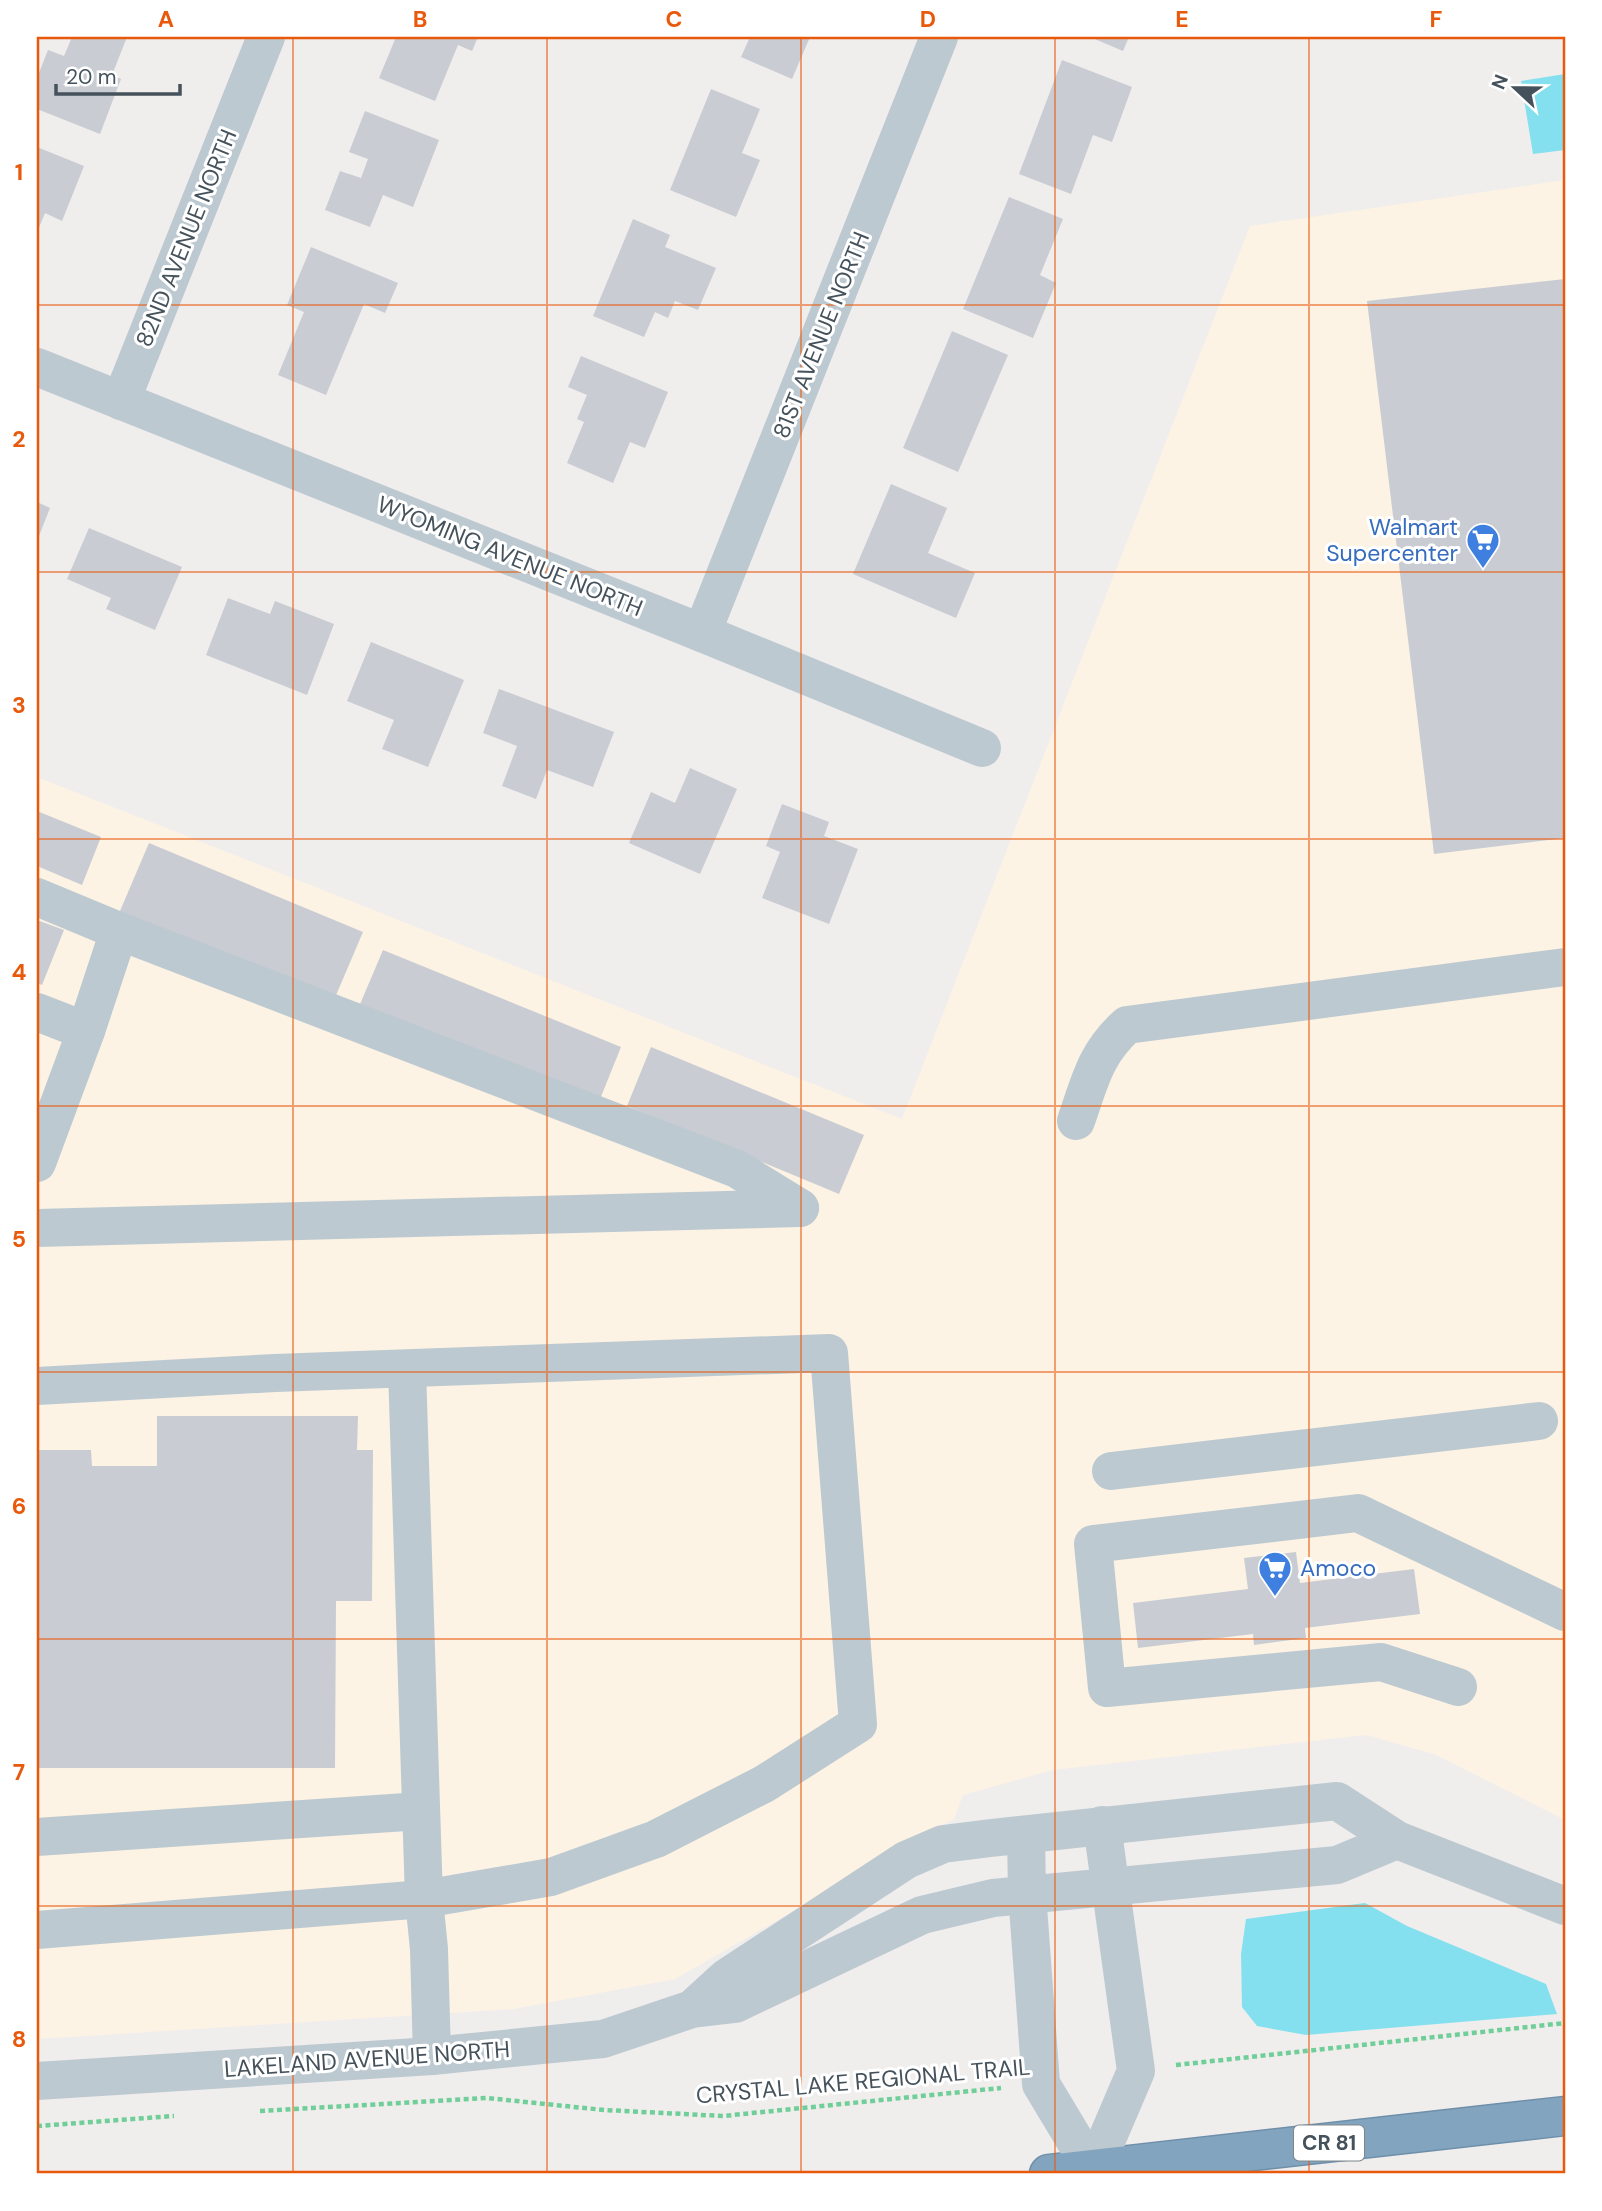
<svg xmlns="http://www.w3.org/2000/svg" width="1602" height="2211" font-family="'DM Sans',sans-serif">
<rect width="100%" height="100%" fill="#f0eded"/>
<polygon fill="#fcf3e4" points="1565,180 1565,1820 1434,1754 1366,1735 1053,1770 963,1795 954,1819 675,1979 514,2009 37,2039 37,777 902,1119 1250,226"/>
<g fill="#84e0ee">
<polygon points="1565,74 1565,150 1533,154 1521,81"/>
<polygon points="1365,1903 1407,1926 1546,1984 1557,2014 1306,2035 1257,2026 1242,2007 1241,1954 1246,1919"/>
</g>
<g fill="#c9ccd2">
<polygon points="72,37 127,37 112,75 121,79 100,134 37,109 37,78 48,50 64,56"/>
<polygon points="396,37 478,37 472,51 458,45 435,101 379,78"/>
<polygon points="750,37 810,37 792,79 741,57"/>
<polygon points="1090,37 1129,37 1123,51"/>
<polygon points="1062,60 1132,87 1112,142 1093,135 1071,194 1019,174"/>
<polygon points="711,89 760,109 742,153 760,160 736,217 670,190"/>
<polygon points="365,111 439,140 413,207 383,195 370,227 325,210 340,171 361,178 368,159 349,152"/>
<polygon points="37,147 84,166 62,221 45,213 37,232"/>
<polygon points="1009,197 1063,219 1040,275 1056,283 1033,338 963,309"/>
<polygon points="633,219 670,235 665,247 716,268 698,310 675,301 668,318 655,312 644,337 593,316"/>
<polygon points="311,247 398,283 385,313 364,304 326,395 278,375 304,312 287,305"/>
<polygon points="1565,279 1565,838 1434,854 1367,301"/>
<polygon points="952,331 1008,355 958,472 903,448"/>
<polygon points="581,356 668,392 645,448 630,442 613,483 567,463 584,422 577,419 587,395 568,387"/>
<polygon points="891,484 947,508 928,553 975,573 956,618 853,574"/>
<polygon points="37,502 50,508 37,541"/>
<polygon points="89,528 182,567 155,630 106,609 111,598 67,579"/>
<polygon points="228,598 270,614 275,601 334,624 307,695 206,655"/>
<polygon points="371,642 464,680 428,767 382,749 394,720 347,701"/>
<polygon points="499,689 614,732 593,787 547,770 536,799 502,786 517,746 483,733"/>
<polygon points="690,768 737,789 700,874 629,843 651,792 675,803"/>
<polygon points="782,804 829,822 824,836 858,849 829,924 762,898 780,852 766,846"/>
<polygon points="37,811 101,837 82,885 37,866"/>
<polygon points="149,843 363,932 331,1007 117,918"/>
<polygon points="37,920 64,930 42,985 37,983"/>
<polygon points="383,950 621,1047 594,1114 355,1016"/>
<polygon points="651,1047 864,1135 839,1194 627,1106"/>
<polygon points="157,1416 358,1416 357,1450 373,1450 372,1601 336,1601 335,1768 37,1768 37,1450 91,1450 92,1466 157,1466"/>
<polygon points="1296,1552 1300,1583 1414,1569 1420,1614 1305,1628 1306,1638 1254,1645 1253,1634 1138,1648 1133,1603 1248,1589 1244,1558"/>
</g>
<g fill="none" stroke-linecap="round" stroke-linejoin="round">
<defs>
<polyline id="highway" points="1049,2174 1565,2116"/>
</defs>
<use href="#highway" stroke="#6e8faa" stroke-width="41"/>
<g stroke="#70cf99" stroke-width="4.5" stroke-dasharray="5 3.5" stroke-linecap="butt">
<polyline points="1176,2065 1565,2023"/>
<polyline points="260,2111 487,2098 604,2110 723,2116 1001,2088"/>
<polyline points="37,2126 174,2116"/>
</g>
<g stroke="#bdc9d0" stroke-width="38">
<polyline points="37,367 702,633 982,748"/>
<polyline points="121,401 266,37"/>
<polyline points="702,633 939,37"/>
<polyline points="37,897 119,931"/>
<polyline points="37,1012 86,1031"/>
<path d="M1076,1121C1090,1081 1095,1054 1127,1025L1565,967"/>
<polyline points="37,1163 86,1031 119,931 737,1169 800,1208"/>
<polyline points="37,1228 800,1208"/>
<polyline points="37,1386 275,1373 829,1353 858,1724 764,1784 656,1839 551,1877 424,1899 429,1949 432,2056"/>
<polyline points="1111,1471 1539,1421"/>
<polyline points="1458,1687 1381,1662 1107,1688 1093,1544 1358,1513 1565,1612"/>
<polyline points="1026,1836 1027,1893 1041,2084 1092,2169"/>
<polyline points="37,1837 421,1811"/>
<polyline points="37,1930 424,1899 407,1369"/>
<polyline points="692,2009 726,1978 906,1860 943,1844 991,1838 1337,1801 1397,1840 1565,1906"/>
<polyline points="37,2081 432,2056 603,2039 692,2009 735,2004 922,1915 993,1898 1337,1865 1397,1840"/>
<polyline points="1092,2174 1136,2071 1102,1825"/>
</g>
<use href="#highway" stroke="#82a4be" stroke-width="38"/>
</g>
<path fill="none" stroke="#e8590c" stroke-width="2" stroke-opacity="0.55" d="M293,37V2174M547,37V2174M801,37V2174M1055,37V2174M1309,37V2174M37,305H1565M37,572H1565M37,839H1565M37,1106H1565M37,1372H1565M37,1639H1565M37,1906H1565"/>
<defs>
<symbol id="supermarket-pin" viewBox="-11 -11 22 30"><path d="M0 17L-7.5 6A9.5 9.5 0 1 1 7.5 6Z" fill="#3f7fe0" stroke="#fff"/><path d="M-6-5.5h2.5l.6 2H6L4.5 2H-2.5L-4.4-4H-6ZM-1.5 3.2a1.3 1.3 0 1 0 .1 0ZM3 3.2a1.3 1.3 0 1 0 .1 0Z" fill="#fff"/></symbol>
</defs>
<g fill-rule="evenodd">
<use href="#supermarket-pin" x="1464" y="521" width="38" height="52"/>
<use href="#supermarket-pin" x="1256" y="1549" width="38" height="52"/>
</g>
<g text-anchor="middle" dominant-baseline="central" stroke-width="6" stroke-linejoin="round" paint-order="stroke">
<rect fill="#fff" stroke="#7d868c" stroke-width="2" x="1294" y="2125.5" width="70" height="35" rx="5"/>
<g font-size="21" font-weight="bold" fill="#45525b">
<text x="1329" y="2143">CR 81</text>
</g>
<g font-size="23" fill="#45525b" stroke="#fff">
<text transform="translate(186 238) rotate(-68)">82ND AVENUE NORTH</text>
<text transform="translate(821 335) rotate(-68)">81ST AVENUE NORTH</text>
<text transform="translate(510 556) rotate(22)">WYOMING AVENUE NORTH</text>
<text transform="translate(367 2059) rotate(-4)">LAKELAND AVENUE NORTH</text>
<text transform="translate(863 2081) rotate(-5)">CRYSTAL LAKE REGIONAL TRAIL</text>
</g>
<g font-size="23" fill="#366cbe" stroke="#fff" text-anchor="end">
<text x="1458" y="527">Walmart<tspan x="1458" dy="26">Supercenter</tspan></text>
<text x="1300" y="1568" text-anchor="start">Amoco</text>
</g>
</g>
<rect width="1602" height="2211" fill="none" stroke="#ffffff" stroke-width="77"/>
<g transform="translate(1515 88) rotate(292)" stroke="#ffffff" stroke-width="5" paint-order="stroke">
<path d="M0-5L12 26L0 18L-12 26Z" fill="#45525b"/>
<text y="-10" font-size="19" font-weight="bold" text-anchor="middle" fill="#45525b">N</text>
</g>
<path d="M56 84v10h124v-10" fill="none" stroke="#45525b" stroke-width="3.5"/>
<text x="66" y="84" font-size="21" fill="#45525b" stroke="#ffffff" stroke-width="5" paint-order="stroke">20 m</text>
<rect x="38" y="38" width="1526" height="2134" fill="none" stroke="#e8590c" stroke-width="2.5"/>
<g font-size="23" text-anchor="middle" font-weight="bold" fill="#e8590c">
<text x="166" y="27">A</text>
<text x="420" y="27">B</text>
<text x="674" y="27">C</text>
<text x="928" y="27">D</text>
<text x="1182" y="27">E</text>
<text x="1436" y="27">F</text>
<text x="19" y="180">1</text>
<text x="19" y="447">2</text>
<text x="19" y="713">3</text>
<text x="19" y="980">4</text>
<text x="19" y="1247">5</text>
<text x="19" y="1514">6</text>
<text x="19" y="1780">7</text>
<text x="19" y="2047">8</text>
</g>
</svg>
